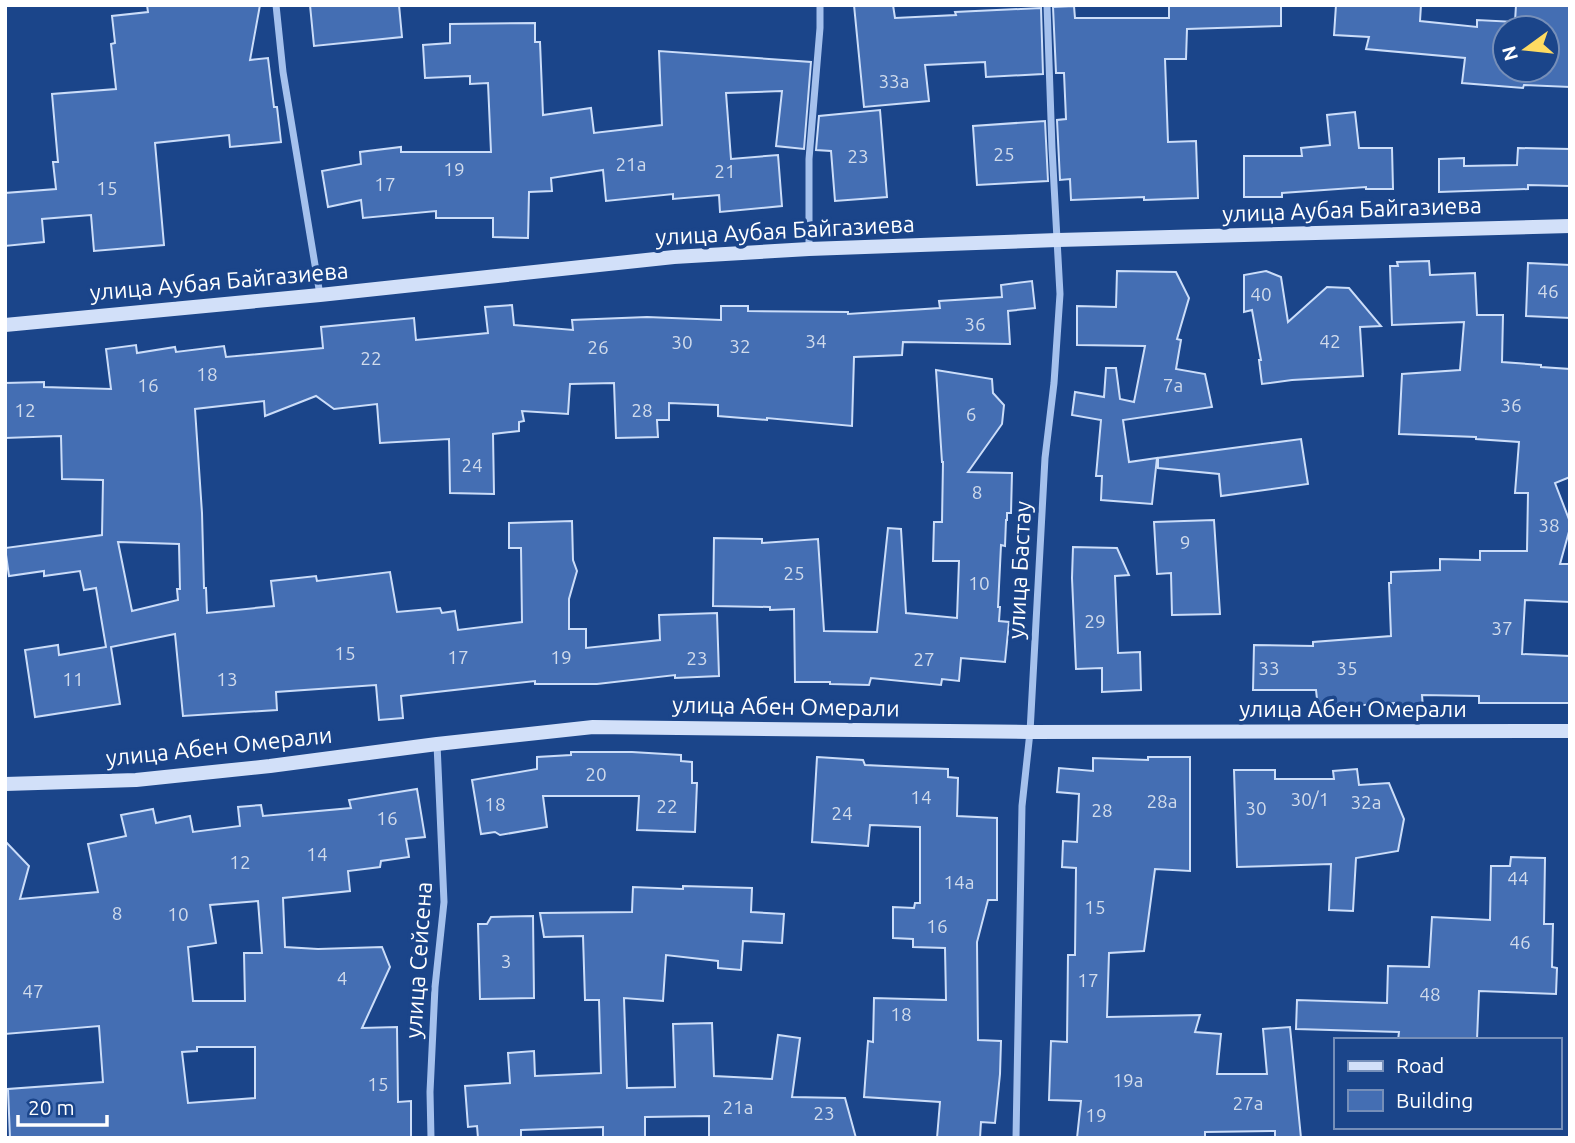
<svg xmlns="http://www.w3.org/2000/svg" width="1575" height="1143" font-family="Ubuntu,sans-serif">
<rect width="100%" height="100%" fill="#1b458a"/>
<g fill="#446eb3" stroke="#cbddf9" stroke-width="2" fill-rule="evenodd">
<polygon points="147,5 260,5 250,60 268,58 274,107 277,107 281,142 230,147 229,135 155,143 164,245 94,251 91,215 42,219 44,242 5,246 5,193 56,189 53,162 58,162 52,94 116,89 111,44 115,43 112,16 148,12"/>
<polygon points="310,5 399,5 402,37 314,46"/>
<polygon points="854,5 893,5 895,18 956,15 955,12 1041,8 1043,74 986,77 985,62 925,65 929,101 864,107"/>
<polygon points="1169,5 1281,5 1281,26 1187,29 1186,59 1165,59 1168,142 1196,141 1198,198 1144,200 1144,197 1071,200 1070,179 1060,180 1057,120 1066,119 1064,73 1056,73 1053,7 1074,6 1075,18 1169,18"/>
<path d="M1336,5H1421L1420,21L1477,27V20L1515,22L1516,5H1570V87L1524,85L1523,88L1462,83L1465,58L1366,49L1369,37L1334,35ZM1505,28H1547V70H1505Z"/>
<polygon points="535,23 535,42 540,42 543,115 591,108 594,133 662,125 659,51 811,62 804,149 776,146 782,91 726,93 731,159 778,155 782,206 720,212 719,195 673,199 673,194 606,201 603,170 551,178 552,191 529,192 528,238 493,237 493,218 436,218 436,211 363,218 361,200 328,207 322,171 361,164 360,152 401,147 401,152 491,152 488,83 470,84 470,76 425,78 423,45 450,43 450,24"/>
<polygon points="880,110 887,197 835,201 831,151 816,150 819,116"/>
<polygon points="1355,112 1359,148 1392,148 1393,189 1366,189 1366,187 1282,193 1282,197 1244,197 1244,156 1302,156 1301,148 1330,145 1327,115"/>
<polygon points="1045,121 1048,181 977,185 973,126"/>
<polygon points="1518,148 1570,149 1570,186 1528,185 1528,189 1439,192 1439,159 1464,158 1464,166 1517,165"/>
<polygon points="1429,261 1430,275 1475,273 1477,315 1503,315 1502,362 1541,365 1541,367 1570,369 1570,477 1555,483 1570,522 1570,528 1560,564 1570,564 1570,602 1525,600 1522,654 1570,656 1570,703 1479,703 1479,696 1422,695 1423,708 1394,710 1394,703 1318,708 1316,690 1253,690 1254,645 1313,646 1313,642 1391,636 1389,583 1391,583 1391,572 1440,570 1440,559 1480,560 1480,551 1527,551 1528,493 1515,493 1519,442 1476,439 1476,437 1399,434 1402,374 1460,370 1464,322 1392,325 1390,266 1398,266 1397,262"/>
<polygon points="1528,263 1570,265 1570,318 1526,316"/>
<polygon points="1117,271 1176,272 1189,298 1177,339 1181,340 1176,369 1205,374 1212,407 1123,420 1129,462 1157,458 1152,504 1101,500 1102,476 1096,476 1101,420 1072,415 1075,392 1104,397 1106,368 1116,368 1120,399 1134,402 1145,346 1077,345 1077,306 1116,307"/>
<polygon points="1266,271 1281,277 1288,322 1327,287 1349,288 1381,326 1360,327 1363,376 1292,380 1262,384 1259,360 1261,360 1252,310 1244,312 1244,275"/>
<path d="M1032,281L1035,308L1008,311L1010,344L903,342L902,355L854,357L852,426L767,418V420L718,416V405L669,403V420H657L658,437L616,438L614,383L570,384L568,414L522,411L524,421L519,422V431L493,434L494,494L450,493L449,439L380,443L377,404L334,409L316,396L265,416L264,401L195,409L202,513L204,588H206L207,613L274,606L271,581L316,576L317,581L390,572L397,612L440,608L442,613L455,611L458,630L522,622L521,548H509V523L572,521L573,560L577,571L569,599V629H586V648L660,640L659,615L717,613L719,676L675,678V675L597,684H535V681L401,696L403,718L379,720L376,685L276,692L277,710L183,716L175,634L111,647L120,704L35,717L25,650L58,645L59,655L106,647L96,588L84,590L80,571L44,576V571L9,576L5,548L102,535L103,480L62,479L61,436L5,438V383L44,382V387L111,389L106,349L136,345L137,353L175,347L176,352L224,346L226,357L323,348L321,327L414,318L416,340L488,333L485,307L512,305L514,325L573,330L572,320L647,317L721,320V306H748V311L848,312V314L940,308L939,301L1002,297L1001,285ZM118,542L179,544L180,589H177L178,600L132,611Z"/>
<polygon points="936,370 992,379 993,393 1004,405 1002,424 968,472 1012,473 1011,513 1007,513 1007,520 1006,520 1005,546 1001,545 998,607 1000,607 999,621 1009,622 1005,662 961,658 959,681 942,679 941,685 871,678 869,685 830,684 830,682 795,682 794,609 770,610 770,607 713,606 714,538 762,539 762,543 818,539 824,631 877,632 888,528 901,529 906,613 957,618 959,561 933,561 934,522 942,522 943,462 942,462"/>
<polygon points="1301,439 1308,484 1221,496 1219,474 1158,468 1158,458"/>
<polygon points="1214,520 1220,614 1172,615 1171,573 1157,574 1154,522"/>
<polygon points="1073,547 1117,548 1129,575 1115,576 1118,653 1140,652 1141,690 1102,692 1102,668 1076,669 1072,578"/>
<polygon points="571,752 632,752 681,755 681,761 692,762 692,783 697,783 695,832 637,830 639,796 543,796 547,827 500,835 495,832 481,834 472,780 537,769 537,757 571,755"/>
<polygon points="817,757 863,760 865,765 948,769 948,777 958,778 957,816 997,818 997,900 988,900 977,942 978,1040 1001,1041 1000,1074 995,1123 981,1122 980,1138 937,1138 940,1102 864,1097 868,1041 873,1042 874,998 946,1000 945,948 913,947 913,939 893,938 893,907 914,908 915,903 920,903 920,827 870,825 868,846 812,842"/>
<polygon points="1148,757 1190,757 1190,871 1155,869 1144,951 1109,953 1107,1017 1200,1015 1195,1032 1221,1034 1217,1074 1267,1074 1263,1029 1290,1027 1301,1138 1275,1138 1275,1131 1205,1132 1205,1138 1077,1138 1081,1101 1049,1100 1051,1041 1067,1042 1068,955 1075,955 1076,868 1062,867 1063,841 1077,842 1079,794 1057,792 1059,768 1093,771 1093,758 1148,760"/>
<polygon points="1357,769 1359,785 1389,783 1404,819 1398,851 1356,858 1353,911 1329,910 1331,864 1237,867 1234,770 1275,770 1275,779 1334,779 1333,771"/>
<path d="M417,789L425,837L406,839L409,857L381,861L380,867L348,871L350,891L283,898L285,947L318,949L382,947L390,967L362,1028L397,1027L398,1102L411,1101V1138H10L8,1089L103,1082L99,1026L5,1034V841L29,866L20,899L98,892L88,844L126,836L121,815L153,809L156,823L190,816L193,832L240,826L238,807L261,805L263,816L351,808L349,800ZM258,901L262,953H244L245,1001H193L188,947L216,943L210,905ZM197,1047H255V1098L188,1103L182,1052L197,1051Z"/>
<polygon points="1511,857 1545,858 1544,924 1553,924 1552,967 1557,968 1556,994 1479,991 1477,1040 1398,1040 1399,1032 1296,1029 1297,1000 1387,1003 1388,966 1429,967 1432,917 1490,920 1491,866 1510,866"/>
<polygon points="683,886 752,888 751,912 784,914 782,943 743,941 741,970 718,968 718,961 666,955 663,1001 624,998 627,1088 675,1087 673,1024 712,1023 714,1076 772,1079 778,1035 800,1038 792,1097 845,1098 856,1138 709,1138 709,1116 645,1117 645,1138 603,1138 603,1127 521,1130 521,1138 478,1138 477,1126 468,1127 465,1086 510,1083 508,1053 534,1051 535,1076 601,1073 599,1000 585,1000 583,936 544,937 540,913 632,912 633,887 683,889"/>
<polygon points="533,916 534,998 480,999 478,924 487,924 491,917"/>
</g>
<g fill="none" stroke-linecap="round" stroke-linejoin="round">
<g stroke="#a5c1ed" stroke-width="7">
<polyline points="276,5 283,72 320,295"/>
<polyline points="809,249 809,159 820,28 820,5"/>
<polyline points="431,1138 430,1092 435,987 444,902 437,744"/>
<polyline points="1016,1138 1022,806 1030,732 1045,458 1054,383 1060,294 1052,148 1047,5"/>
</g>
<g stroke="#d2e0f9" stroke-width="14">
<polyline points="5,325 320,295 674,257 809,249 1058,240 1570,226"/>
<polyline points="5,784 136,780 270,766 437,744 593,727 1030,732 1570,731"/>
</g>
</g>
<g text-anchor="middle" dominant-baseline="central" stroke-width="7" stroke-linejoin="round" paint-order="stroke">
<g font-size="19" fill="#d0dbec">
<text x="894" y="81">33а</text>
<text x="1004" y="154">25</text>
<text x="858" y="156">23</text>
<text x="631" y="164">21а</text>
<text x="454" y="169">19</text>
<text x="725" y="171">21</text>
<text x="385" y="184">17</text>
<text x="107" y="188">15</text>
<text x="1548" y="291">46</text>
<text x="1261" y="294">40</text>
<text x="975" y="324">36</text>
<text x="816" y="341">34</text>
<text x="1330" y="341">42</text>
<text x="682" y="342">30</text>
<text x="740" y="346">32</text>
<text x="598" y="347">26</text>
<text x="371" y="358">22</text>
<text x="207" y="374">18</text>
<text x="148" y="385">16</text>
<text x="1173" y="385">7а</text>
<text x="1511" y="405">36</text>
<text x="25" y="410">12</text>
<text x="642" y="410">28</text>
<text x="971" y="414">6</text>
<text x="472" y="465">24</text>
<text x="977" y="492">8</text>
<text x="1549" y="525">38</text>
<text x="1185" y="542">9</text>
<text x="794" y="573">25</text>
<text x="979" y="583">10</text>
<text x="1095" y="621">29</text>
<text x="1502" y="628">37</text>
<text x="345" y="653">15</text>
<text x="458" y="657">17</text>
<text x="561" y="657">19</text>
<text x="697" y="658">23</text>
<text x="924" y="659">27</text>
<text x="1269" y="668">33</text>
<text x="1347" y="668">35</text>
<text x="73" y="679">11</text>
<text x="227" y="679">13</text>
<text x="596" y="774">20</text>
<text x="921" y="797">14</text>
<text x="1310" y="799">30/1</text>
<text x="1162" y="801">28а</text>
<text x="1366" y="802">32а</text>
<text x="495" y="804">18</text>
<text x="667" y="806">22</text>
<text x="1256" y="808">30</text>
<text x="1102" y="810">28</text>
<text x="842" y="813">24</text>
<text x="387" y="818">16</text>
<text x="317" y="854">14</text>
<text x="240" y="862">12</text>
<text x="1518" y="878">44</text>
<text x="959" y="882">14а</text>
<text x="1095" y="907">15</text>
<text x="117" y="913">8</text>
<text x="178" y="914">10</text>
<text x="937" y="926">16</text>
<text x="1520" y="942">46</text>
<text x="506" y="961">3</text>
<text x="342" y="978">4</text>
<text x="1088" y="980">17</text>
<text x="33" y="991">47</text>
<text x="1430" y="994">48</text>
<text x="901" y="1014">18</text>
<text x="1128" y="1080">19а</text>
<text x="378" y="1084">15</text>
<text x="1248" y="1103">27а</text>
<text x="738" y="1107">21а</text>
<text x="824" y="1113">23</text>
<text x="1096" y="1115">19</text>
</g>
<g font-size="23" fill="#fff" stroke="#1b458a">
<text transform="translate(1352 209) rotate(-2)">улица Аубая Байгазиева</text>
<text transform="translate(785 230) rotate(-3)">улица Аубая Байгазиева</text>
<text transform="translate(219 281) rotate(-5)">улица Аубая Байгазиева</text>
<text transform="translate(1019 570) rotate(-87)">улица Бастау</text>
<text transform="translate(786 706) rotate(1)">улица Абен Омерали</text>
<text x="1353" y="708">улица Абен Омерали</text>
<text transform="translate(219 746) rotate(-6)">улица Абен Омерали</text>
<text transform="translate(418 960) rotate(-86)">улица Сейсена</text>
</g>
</g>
<rect width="1575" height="1143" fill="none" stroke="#ffffff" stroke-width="14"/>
<rect x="1334" y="1038" width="228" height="91" fill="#1b458a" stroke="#768fb9" stroke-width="2"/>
<rect x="1348" y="1061" width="35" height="10" fill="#d2e0f9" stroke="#768fb9" stroke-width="2"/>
<text x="1396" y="1073" font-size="21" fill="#ffffff">Road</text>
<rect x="1348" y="1090" width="35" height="21" fill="#446eb3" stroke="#768fb9" stroke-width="2"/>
<text x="1396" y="1108" font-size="21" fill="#ffffff">Building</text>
<g transform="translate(1526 49) rotate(255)"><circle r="33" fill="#1b458a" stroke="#768fb9" stroke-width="2"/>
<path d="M0-5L12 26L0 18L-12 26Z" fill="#fedb62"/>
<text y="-10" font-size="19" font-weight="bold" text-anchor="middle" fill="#ffffff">N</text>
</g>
<path d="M18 1115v10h89v-10" fill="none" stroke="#ffffff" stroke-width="3.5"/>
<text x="28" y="1115" font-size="21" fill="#ffffff" stroke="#1b458a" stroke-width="5" paint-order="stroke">20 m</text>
</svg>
